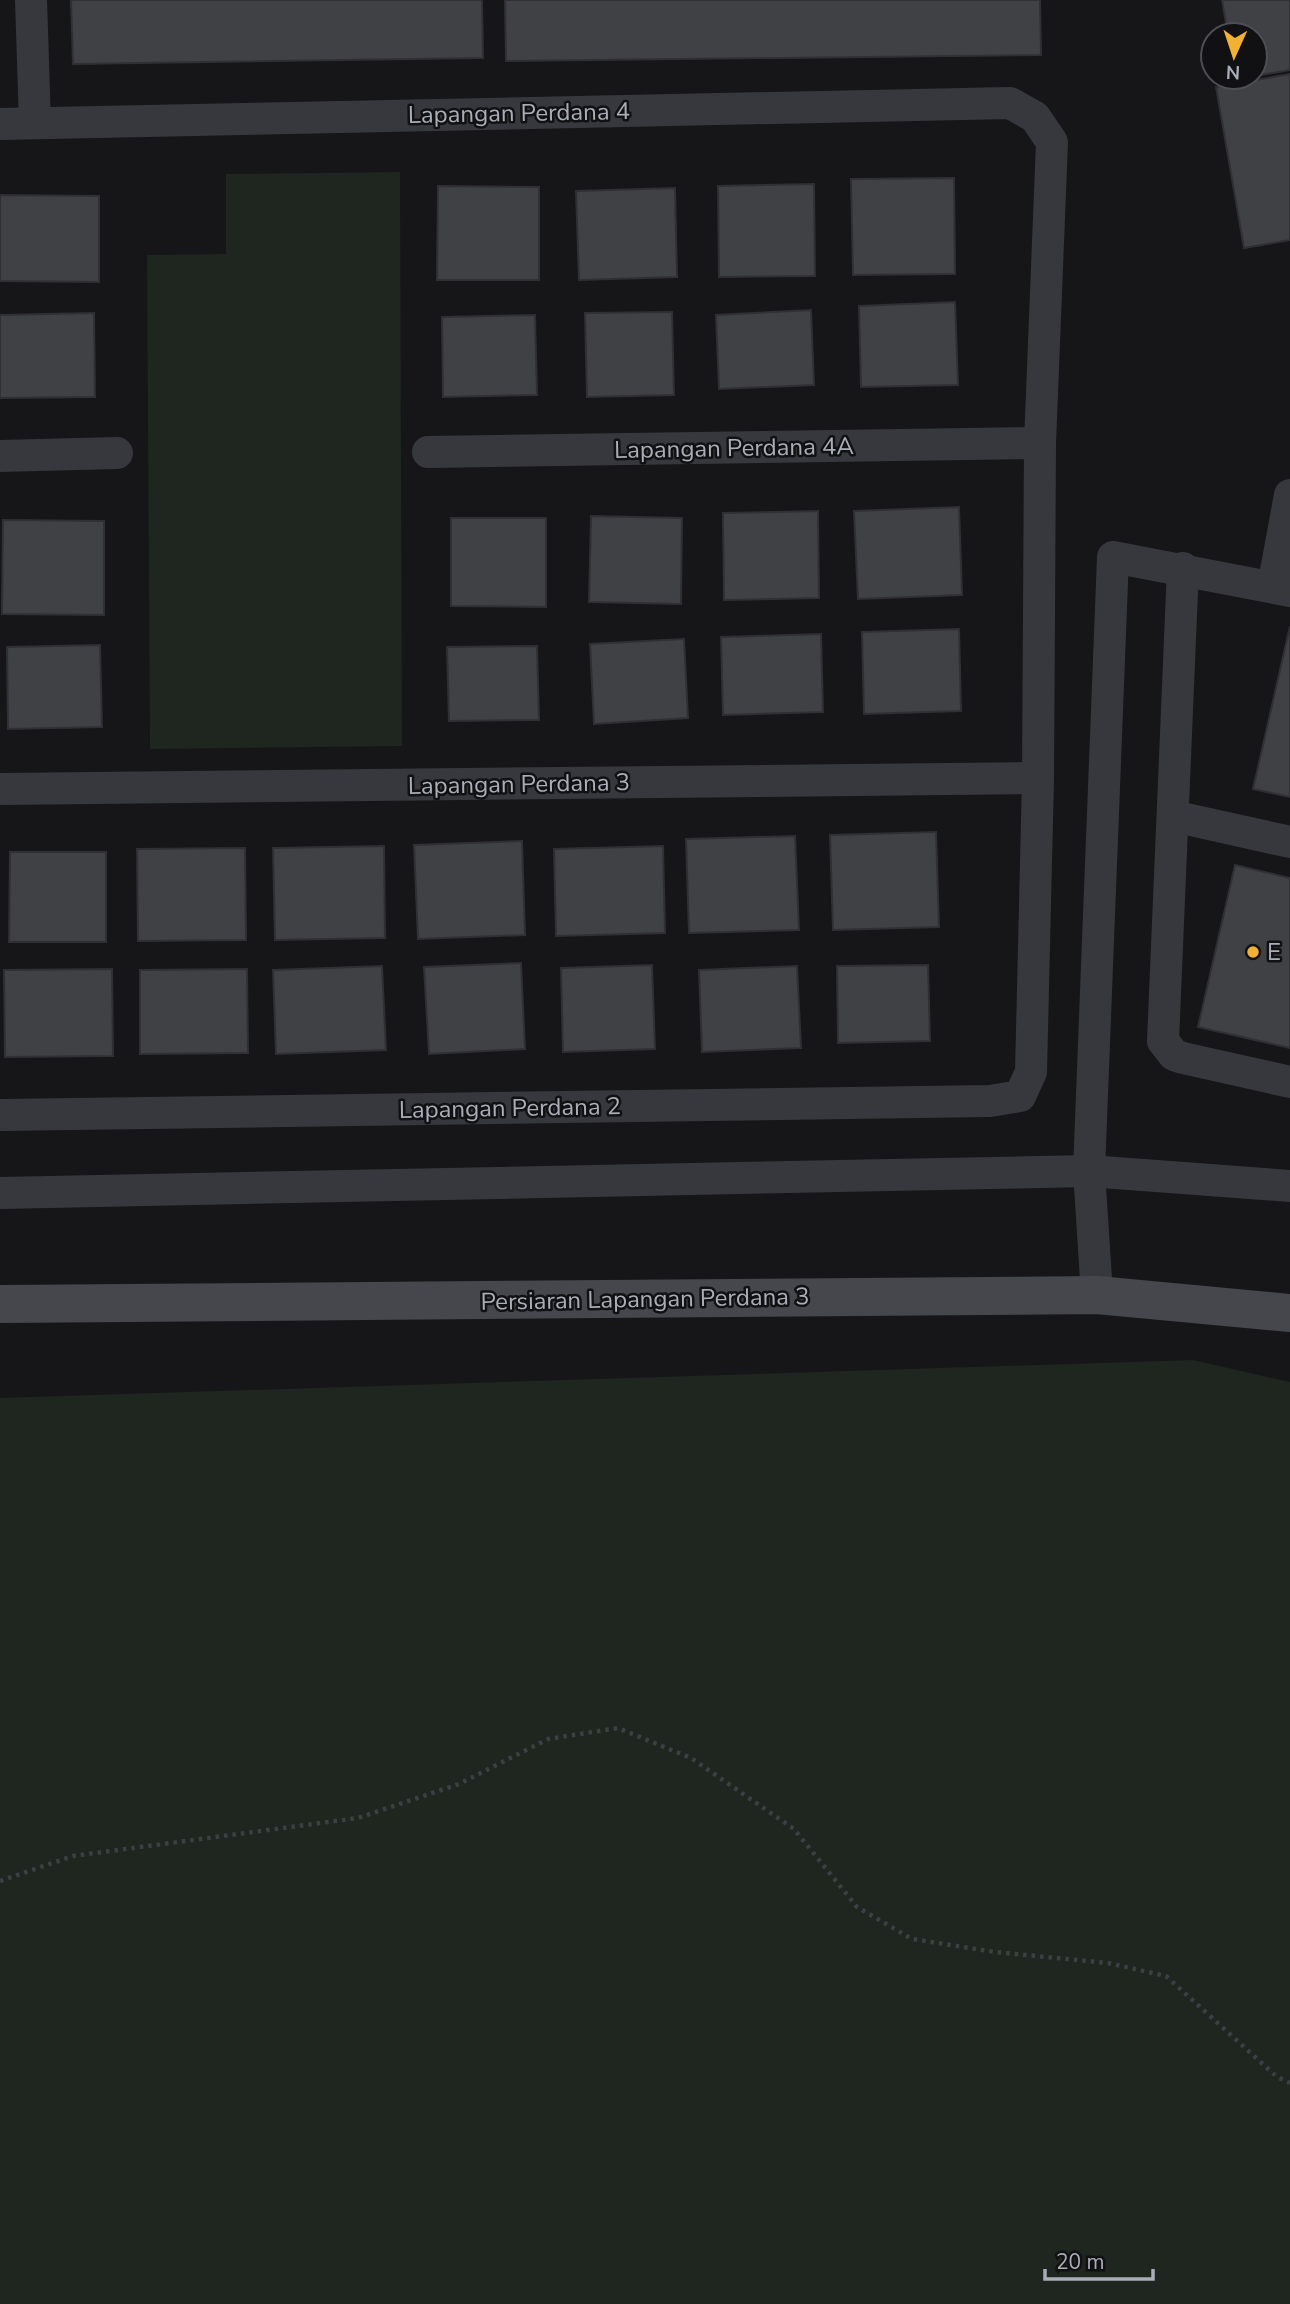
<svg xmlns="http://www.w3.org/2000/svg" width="1290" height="2304" font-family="'Nunito Sans',sans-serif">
<rect width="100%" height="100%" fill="#161618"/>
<g fill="#1e261f">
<polygon points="400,172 402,746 150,749 147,255 226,254 226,174"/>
<polygon points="1193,1360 1290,1382 1290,2304 0,2304 0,1398"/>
</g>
<g fill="#404145" stroke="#303034" stroke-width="2">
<polygon points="71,0 482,0 483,58 73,64"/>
<polygon points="505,0 1040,0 1041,55 506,61"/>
<polygon points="1222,0 1290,0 1290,70 1255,76 1255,35 1228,35"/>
<polygon points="1290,74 1290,240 1244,248 1216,87"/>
<polygon points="954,178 955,274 853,275 851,179"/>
<polygon points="814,184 815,276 719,277 718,186"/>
<polygon points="438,186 539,187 539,280 437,280"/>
<polygon points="675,188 677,277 579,280 576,191"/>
<polygon points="0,195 99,196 99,282 0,281"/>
<polygon points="955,302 958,385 861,387 859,306"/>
<polygon points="811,310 814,385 719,389 716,315"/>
<polygon points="672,312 674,395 587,397 585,313"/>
<polygon points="94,313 95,397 0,398 0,315"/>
<polygon points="535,315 537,395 443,397 442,317"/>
<polygon points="959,507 962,595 858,599 854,511"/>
<polygon points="818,511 819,598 724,600 723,513"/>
<polygon points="591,516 682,518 681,604 589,602"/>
<polygon points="451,518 546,518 546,607 451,606"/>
<polygon points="3,520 104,521 104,615 2,614"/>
<polygon points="1290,626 1290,797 1253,789"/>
<polygon points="959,629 961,711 864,714 862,632"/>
<polygon points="821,634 823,712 723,715 721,637"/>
<polygon points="684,639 688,718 594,724 590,644"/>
<polygon points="100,645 102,727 8,729 7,647"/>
<polygon points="537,646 539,720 449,721 447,647"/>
<polygon points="936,832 939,927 833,930 830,835"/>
<polygon points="795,836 799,930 689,933 686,839"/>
<polygon points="522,841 525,935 418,939 414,845"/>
<polygon points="384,846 385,938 275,940 273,848"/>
<polygon points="663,846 665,933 556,936 554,849"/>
<polygon points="245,848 246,940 138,941 137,849"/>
<polygon points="10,852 106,852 106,942 9,942"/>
<polygon points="1235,865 1290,878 1290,1048 1198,1027"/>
<polygon points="521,963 525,1049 429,1054 424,967"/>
<polygon points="652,965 655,1049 563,1052 561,968"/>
<polygon points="928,965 930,1041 838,1043 837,966"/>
<polygon points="382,966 386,1050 276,1054 273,970"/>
<polygon points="797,966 801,1048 702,1052 699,970"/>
<polygon points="112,969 113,1056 5,1057 4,970"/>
<polygon points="247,969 248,1053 140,1054 140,970"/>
</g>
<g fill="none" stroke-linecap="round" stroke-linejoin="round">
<polyline stroke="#3d3f44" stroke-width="4.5" stroke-dasharray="3.5 5" stroke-linecap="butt" points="0,1881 73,1856 358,1818 459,1784 548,1739 618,1728 691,1758 794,1829 857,1907 912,1939 995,1952 1108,1963 1166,1976 1277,2077 1290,2083"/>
<g stroke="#37383d" stroke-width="32">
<polyline points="31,0 35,123"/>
<polyline points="0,124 1010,103 1035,117 1052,142 1040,443 1038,778 1031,1072 1020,1096 990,1101 0,1115"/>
<polyline points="428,452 1040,443"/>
<polyline points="0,456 117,453"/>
<polyline points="1183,568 1163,1041 1174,1055 1183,1058 1290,1082"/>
<polyline points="1273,587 1290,495"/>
<polyline points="0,789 1038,778"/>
<polyline points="1173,816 1290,842"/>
<polyline points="0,1193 1089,1171 1290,1186"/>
<polyline points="1097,1295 1089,1171 1113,557 1290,591"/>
</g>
<polyline stroke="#45474d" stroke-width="38" points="0,1304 1097,1295 1290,1313"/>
</g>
<circle fill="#f2b134" stroke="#111113" stroke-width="2.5" cx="1253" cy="952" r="7"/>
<g text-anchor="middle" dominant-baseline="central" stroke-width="5" stroke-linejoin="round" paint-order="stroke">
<g font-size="24" fill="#a8adb8" stroke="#111113">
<text transform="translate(519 113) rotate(-1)">Lapangan Perdana 4</text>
<text transform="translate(734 448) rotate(-1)">Lapangan Perdana 4A</text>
<text transform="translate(519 784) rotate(-1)">Lapangan Perdana 3</text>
<text transform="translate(510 1108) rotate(-1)">Lapangan Perdana 2</text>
<text transform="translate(645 1299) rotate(-1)">Persiaran Lapangan Perdana 3</text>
</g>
<g font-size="24" fill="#a8adb8" stroke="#111113" text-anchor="start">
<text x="1267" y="952">E</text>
</g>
</g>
<g transform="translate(1234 56) rotate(183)"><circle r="33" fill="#111113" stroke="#4d4f55" stroke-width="2"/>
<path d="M0-5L12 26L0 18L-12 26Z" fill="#f2b134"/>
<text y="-10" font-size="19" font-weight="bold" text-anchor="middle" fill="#a8adb8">N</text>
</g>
<path d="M1045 2269v10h108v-10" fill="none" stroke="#a8adb8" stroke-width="3.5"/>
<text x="1056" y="2269" font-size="21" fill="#a8adb8" stroke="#111113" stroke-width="5" paint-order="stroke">20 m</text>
</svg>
